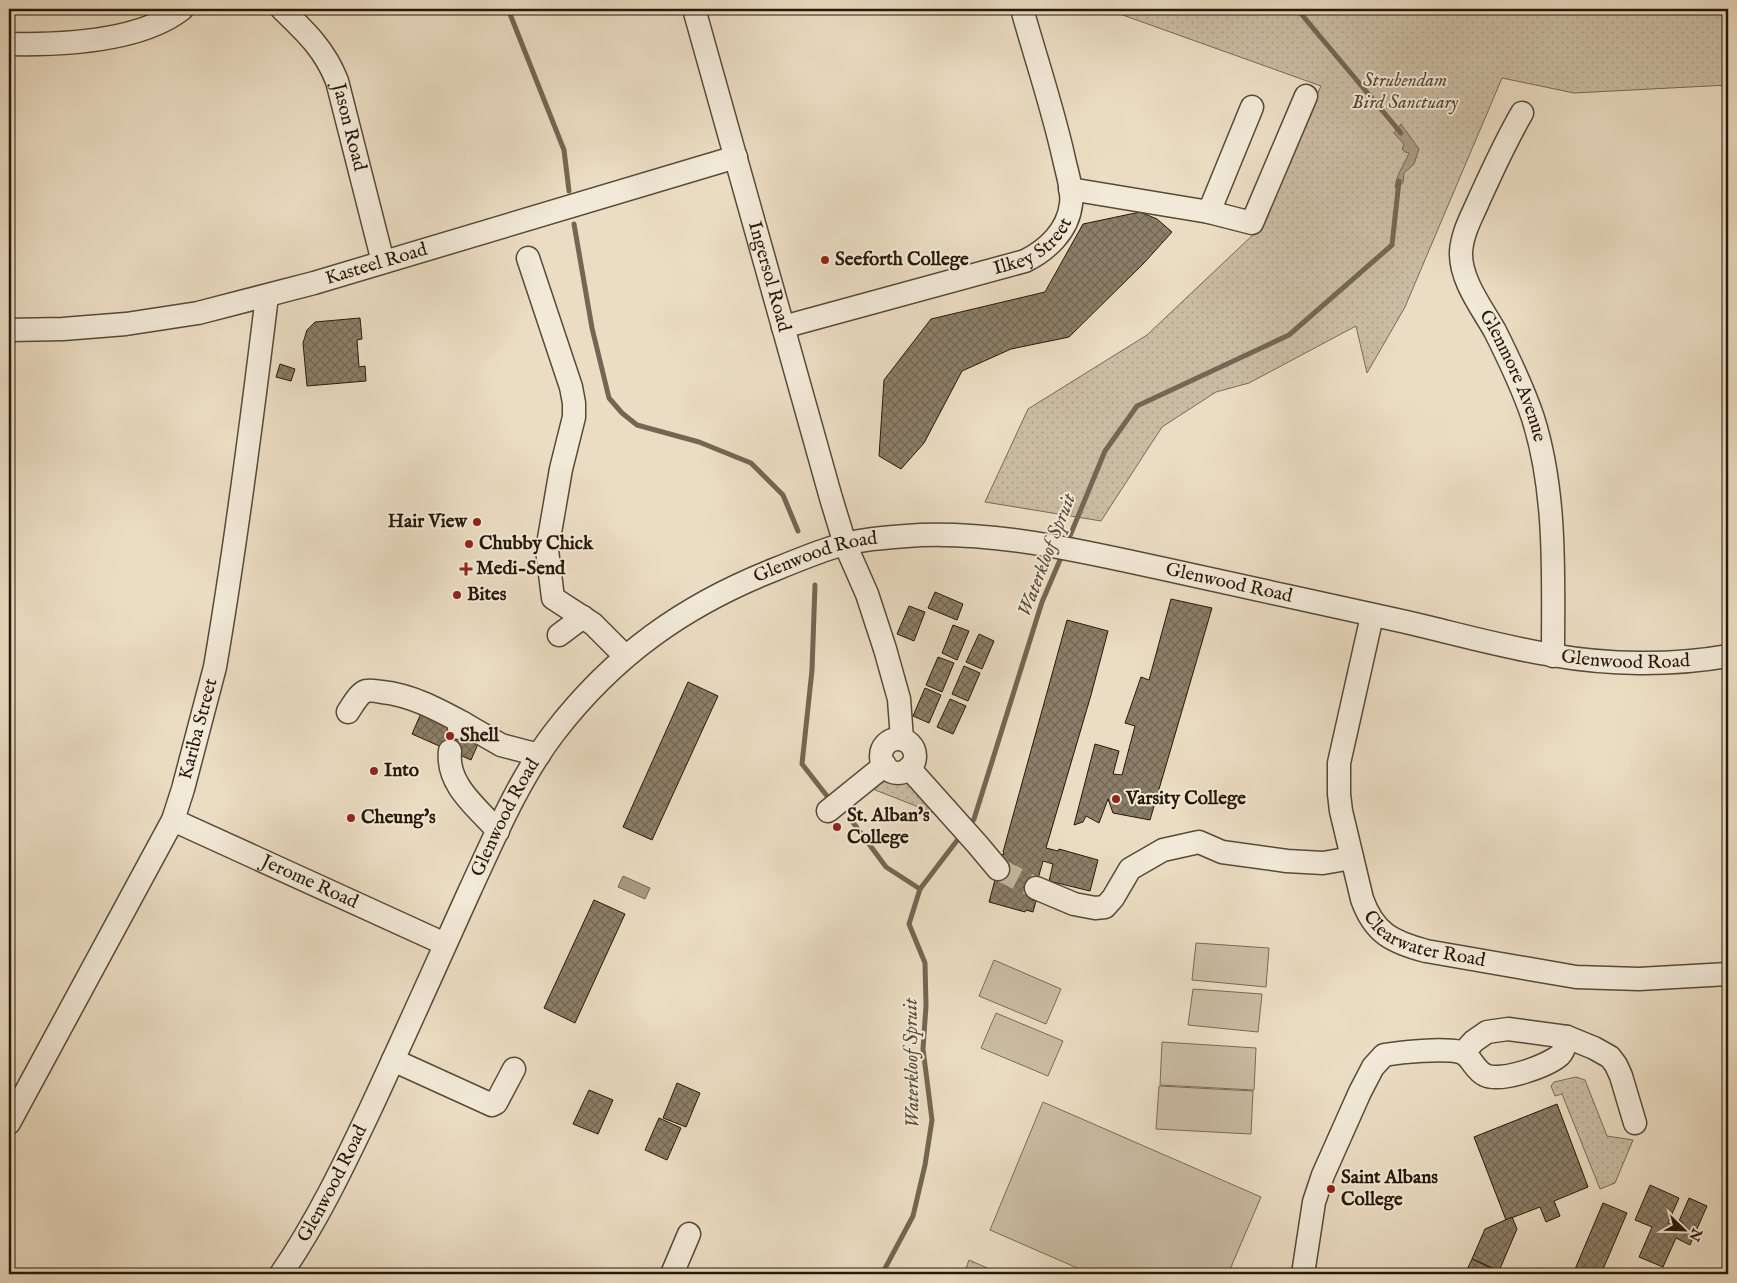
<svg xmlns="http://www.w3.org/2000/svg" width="1737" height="1283" font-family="'IM FELL English',serif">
<defs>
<pattern id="grass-dots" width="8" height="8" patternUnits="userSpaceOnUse" patternTransform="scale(1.25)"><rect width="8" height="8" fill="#cabca3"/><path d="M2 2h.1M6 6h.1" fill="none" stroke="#ada18b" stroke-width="1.8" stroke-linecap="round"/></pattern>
<pattern id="building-cross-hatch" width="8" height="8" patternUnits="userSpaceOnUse" patternTransform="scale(1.25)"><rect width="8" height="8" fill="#8c7f69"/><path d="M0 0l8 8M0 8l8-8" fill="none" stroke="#726754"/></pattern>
</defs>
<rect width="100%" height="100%" fill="#ebddc3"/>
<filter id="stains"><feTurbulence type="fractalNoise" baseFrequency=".004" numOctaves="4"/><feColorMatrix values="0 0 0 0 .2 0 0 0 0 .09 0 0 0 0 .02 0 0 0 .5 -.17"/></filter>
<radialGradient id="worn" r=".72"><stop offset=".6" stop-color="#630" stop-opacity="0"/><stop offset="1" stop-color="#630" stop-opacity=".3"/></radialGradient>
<g fill="url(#grass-dots)" stroke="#786a56">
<polygon points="1116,9 1728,9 1728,85 1574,93 1502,78 1405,307 1367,373 1356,326 1249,383 1216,392 1162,427 1101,521 985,502 1028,409 1147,335 1256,232 1321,86 1117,13"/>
<path d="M890,778C915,779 924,798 939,815L870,788L880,780Z"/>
<polygon points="1576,1077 1585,1080 1607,1136 1633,1140 1615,1183 1600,1189 1562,1094 1555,1096 1551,1086 1554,1082"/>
<polygon points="969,1260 1001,1274 964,1274"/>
</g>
<g fill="#cabca3" stroke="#786a56">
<polygon points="1196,943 1269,948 1266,987 1192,980"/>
<polygon points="994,960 1061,989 1046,1024 979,996"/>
<polygon points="1193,989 1262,994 1258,1032 1188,1025"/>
<polygon points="996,1013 1063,1041 1048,1076 981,1048"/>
<polygon points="1162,1042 1256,1048 1254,1090 1160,1085"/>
<polygon points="1159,1086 1253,1091 1251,1134 1156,1129"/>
<polygon points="1043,1102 1261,1197 1228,1274 1091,1274 990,1230"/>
</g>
<g fill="#a89a83" stroke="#746652">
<path d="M1401,124L1419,149L1414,164L1404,173L1403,183L1395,188C1396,175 1404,165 1409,153L1405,152L1402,149L1404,144L1394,133Z"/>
<polygon points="623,876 650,888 645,899 618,887"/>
</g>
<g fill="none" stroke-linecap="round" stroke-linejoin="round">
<g stroke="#746652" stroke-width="5">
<polyline points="508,9 564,150 569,191"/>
<polyline points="1297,9 1401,133"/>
<polyline points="574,224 592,328 609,398 622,413 637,425 699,442 751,463 783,495 798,531"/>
<polyline points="1067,543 1105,451 1137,406 1289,335 1392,245 1399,181"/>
<polyline points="815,585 812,670 802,764 827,796"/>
<polyline points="849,817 886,867 920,889"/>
<polyline points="969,826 974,819 1042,602 1063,553"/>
<polyline points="882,1274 913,1216 925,1165 932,1120 923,1049 926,1006 925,963 909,924 920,889 962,834"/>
</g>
</g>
<g fill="url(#building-cross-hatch)" stroke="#261908">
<polygon points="1140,212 1157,219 1172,232 1144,263 1069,337 1011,349 962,371 924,443 901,469 879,456 884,380 931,319 1045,292 1083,224"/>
<polygon points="360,318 362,339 357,340 359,367 365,366 366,381 307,386 303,343 307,330 315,322"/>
<polygon points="280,364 295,369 291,381 276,377"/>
<polygon points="935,592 963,604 957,620 928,608"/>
<polygon points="1171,599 1212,608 1150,820 1113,813 1108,799 1099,823 1086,816 1083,822 1074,825 1095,744 1119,751 1113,774 1122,775 1135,726 1125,723 1141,677 1149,680"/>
<polygon points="909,606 925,612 914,641 897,634"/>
<polygon points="1067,620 1108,631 1091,695 1046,848 1058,851 1059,849 1098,860 1090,891 1049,881 1053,864 1043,861 1032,900 1036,901 1033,912 1026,910 1025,912 989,902 1002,854 1003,855 1004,852 1003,852"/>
<polygon points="953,625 969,631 957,660 942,653"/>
<polygon points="979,634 994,641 982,669 966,662"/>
<polygon points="938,657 954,663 942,692 926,685"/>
<polygon points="964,666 980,673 968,701 952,694"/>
<polygon points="688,682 718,696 652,840 623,827"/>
<polygon points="925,688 941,695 929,723 913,716"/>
<polygon points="950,699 966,706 953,734 937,727"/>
<polygon points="422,711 481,737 471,760 412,734"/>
<polygon points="594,900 625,914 575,1023 544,1008"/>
<polygon points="677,1083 700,1093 686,1127 663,1118"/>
<polygon points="589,1090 613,1100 598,1134 573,1124"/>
<polygon points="1557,1104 1588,1187 1554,1201 1560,1216 1546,1222 1540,1207 1506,1220 1474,1137"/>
<polygon points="659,1118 681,1128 667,1160 645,1150"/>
<polygon points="1650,1185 1679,1198 1668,1223 1680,1228 1683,1222 1679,1221 1689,1198 1707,1206 1690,1245 1676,1238 1663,1267 1639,1257 1652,1227 1635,1220"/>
<polygon points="1603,1203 1627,1213 1601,1274 1573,1274"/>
<polygon points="1512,1217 1517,1229 1499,1271 1472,1259 1485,1229"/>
<polygon points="1472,1259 1502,1273 1501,1274 1465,1274"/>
</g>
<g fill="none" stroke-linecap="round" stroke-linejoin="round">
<polyline stroke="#c4b69e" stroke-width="22" stroke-dasharray="22 11" stroke-linecap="butt" points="998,869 1036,888"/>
<defs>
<g id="minor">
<path id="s1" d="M282,9C306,32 325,50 337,81L383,262"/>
<path id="s2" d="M694,9L831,498L845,544L867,594L885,649L899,699L902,739"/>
<path d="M9,44C60,45 140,42 182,9"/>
<path id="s3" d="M1522,113C1505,142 1492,171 1478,202C1471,218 1462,234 1461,252C1460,280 1482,308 1495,331C1509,359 1523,388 1533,418C1557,494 1553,577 1553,656"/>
<polyline points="1070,189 1209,212 1252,107"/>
<polyline points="1209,212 1252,223 1306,96"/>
<polyline points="528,258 571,387 574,403 574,417 561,469 547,550 553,598 593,624 625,656"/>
<path id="s4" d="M783,327L1025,261C1047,250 1068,231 1071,204C1073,190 1067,173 1064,159C1053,109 1036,59 1022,9"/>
<path id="s5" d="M9,330L63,329L126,324L198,313L314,283L736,157"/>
<path id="s6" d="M1372,616L1339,763V794L1341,811L1362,899C1374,933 1392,942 1426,951L1576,977L1639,979L1728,974"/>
<polyline points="559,635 583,617"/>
<path d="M348,712C353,705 358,694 366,691C371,690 377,691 382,692C411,695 437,709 463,723"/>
<polyline points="459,728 463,723 501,745 539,755"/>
<circle cx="898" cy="756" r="17"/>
<path d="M450,751C446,785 478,808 498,831"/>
<polyline points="909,768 977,844 998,869"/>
<polyline points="828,811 885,765"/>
<path id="s7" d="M173,820L445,944"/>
<polyline points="1036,888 1074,904 1095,908 1105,907 1113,898 1130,869 1163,850 1199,842 1222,852 1287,861 1323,863 1352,858"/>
<polyline points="1463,1053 1474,1041 1487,1032 1508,1029 1567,1037 1594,1048 1610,1057 1616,1065 1621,1076 1635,1123"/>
<polyline points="393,1060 492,1105 496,1103 514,1069"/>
<path id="s8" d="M9,1123L173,820L183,789L215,667C236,544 252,420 267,296"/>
<path id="s9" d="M281,1274C316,1223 343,1167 370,1110C404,1037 437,963 470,890C494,838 519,779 554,733C613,656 684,605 776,569C793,562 810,555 828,549C856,539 890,537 920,535C1007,532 1094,554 1178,572C1254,589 1330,605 1406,622C1454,633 1502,647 1552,655C1608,665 1671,666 1728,656"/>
<polyline points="672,1274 689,1234"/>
<path d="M1303,1274L1314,1202L1323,1175L1360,1092L1373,1067L1384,1055C1402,1052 1443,1048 1460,1052C1471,1055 1474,1070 1485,1075C1500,1083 1548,1066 1560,1055C1565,1050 1565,1043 1567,1037"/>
</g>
</defs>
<use href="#minor" stroke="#574a37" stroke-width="25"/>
<use href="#minor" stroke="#f2e9d8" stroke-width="22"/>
</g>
<g fill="#8f2418" stroke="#f2e9d8" stroke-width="2">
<circle cx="825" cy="260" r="5"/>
<circle cx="477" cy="522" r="5"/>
<circle cx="469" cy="544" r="5"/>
<path d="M463.5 561.5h5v5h5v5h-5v5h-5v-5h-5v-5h5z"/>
<circle cx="457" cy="595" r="5"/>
<circle cx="450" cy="736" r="5"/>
<circle cx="374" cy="771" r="5"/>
<circle cx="1116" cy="799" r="5"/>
<circle cx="351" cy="818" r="5"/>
<circle cx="837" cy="827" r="5"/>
<circle cx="1331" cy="1189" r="5"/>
</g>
<g text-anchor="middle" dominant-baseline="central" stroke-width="4" stroke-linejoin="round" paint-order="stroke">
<g font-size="19" font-style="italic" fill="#574a36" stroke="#f2e9d8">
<text x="1405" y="81">Strubendam<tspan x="1405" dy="22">Bird Sanctuary</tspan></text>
</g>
<g font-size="19" fill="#261908" stroke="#f2e9d8">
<text stroke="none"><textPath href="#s1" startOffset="139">Jason Road</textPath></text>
<text stroke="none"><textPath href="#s4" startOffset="265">Ilkey Street</textPath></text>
<text stroke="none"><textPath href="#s5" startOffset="375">Kasteel Road</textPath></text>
<text stroke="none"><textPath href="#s2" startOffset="278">Ingersol Road</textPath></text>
<text stroke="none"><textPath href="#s3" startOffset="288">Glenmore Avenue</textPath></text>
<text stroke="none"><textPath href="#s9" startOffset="928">Glenwood Road</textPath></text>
<text stroke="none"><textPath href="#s9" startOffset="1349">Glenwood Road</textPath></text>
<text stroke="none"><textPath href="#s9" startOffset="1754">Glenwood Road</textPath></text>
<text stroke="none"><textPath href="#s8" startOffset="439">Kariba Street</textPath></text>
<text stroke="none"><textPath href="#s9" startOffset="509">Glenwood Road</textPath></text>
<text stroke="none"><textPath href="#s7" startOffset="150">Jerome Road</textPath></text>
<text stroke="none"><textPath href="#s6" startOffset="370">Clearwater Road</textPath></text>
<text stroke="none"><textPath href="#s9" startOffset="104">Glenwood Road</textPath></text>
</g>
<g font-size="19" font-weight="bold" fill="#261908" stroke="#f2e9d8" text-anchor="start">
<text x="835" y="260">Seeforth College</text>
<text x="467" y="522" text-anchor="end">Hair View</text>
<text x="479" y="544">Chubby Chick</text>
<text x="476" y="569">Medi-Send</text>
<text x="467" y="595">Bites</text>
<text x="460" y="736">Shell</text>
<text x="384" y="771">Into</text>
<text x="1126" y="799">Varsity College</text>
<text x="847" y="816">St. Alban's<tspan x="847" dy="22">College</tspan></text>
<text x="361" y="818">Cheung's</text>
<text x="1341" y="1178">Saint Albans<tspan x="1341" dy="22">College</tspan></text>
</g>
<g font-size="20" font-style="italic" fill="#5a4d39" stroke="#f2e9d8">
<text transform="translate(1047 555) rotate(-69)">Waterkloof Spruit</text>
<text transform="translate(912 1063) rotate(-91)">Waterkloof Spruit</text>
</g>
</g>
<rect width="1737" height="1283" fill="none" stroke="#ebddc3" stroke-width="30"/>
<rect x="10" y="10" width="1717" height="1263" fill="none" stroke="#261908" stroke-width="2.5"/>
<rect x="15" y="15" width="1707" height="1253" fill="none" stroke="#261908"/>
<g transform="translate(1684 1230) rotate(113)" stroke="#f2e9d8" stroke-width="4" paint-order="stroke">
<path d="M0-4L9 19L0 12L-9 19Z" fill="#261908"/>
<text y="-8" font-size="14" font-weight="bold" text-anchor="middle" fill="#261908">N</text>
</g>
<rect width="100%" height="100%" filter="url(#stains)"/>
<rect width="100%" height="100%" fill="url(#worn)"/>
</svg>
